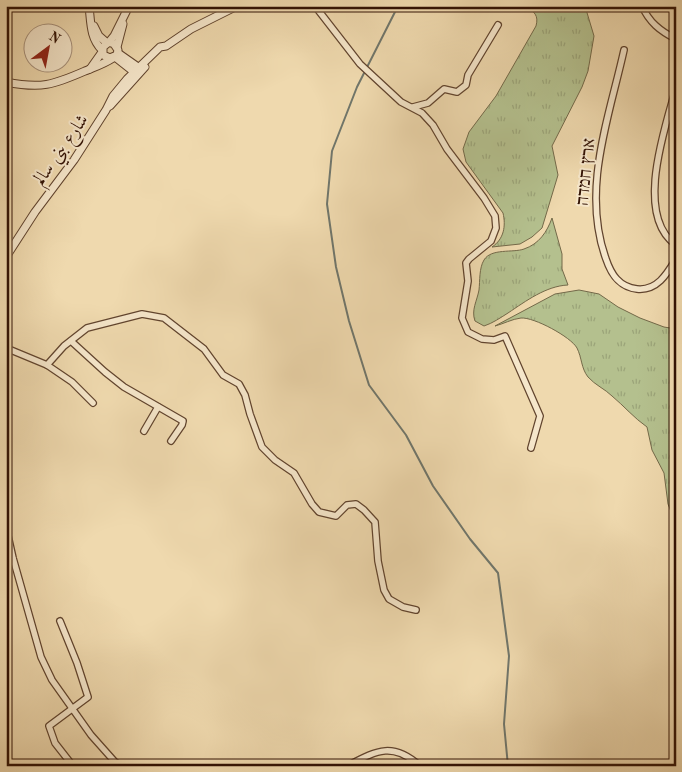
<svg xmlns="http://www.w3.org/2000/svg" width="682" height="772" font-family="'Old Standard TT',Amiri,'Frank Ruhl Libre',serif">
<defs>
<pattern id="grass-tufts" width="24" height="20" patternUnits="userSpaceOnUse" patternTransform="scale(1.25)"><rect width="24" height="20" fill="#b4c08e"/><path d="M3 7l-1-3M5 7V3M7 7l1-3M15 17l-1-3M17 17v-4M19 17l1-3" fill="none" stroke="#9ba479"/></pattern>
</defs>
<rect width="100%" height="100%" fill="#efd9ae"/>
<filter id="stains"><feTurbulence type="fractalNoise" baseFrequency=".004" numOctaves="4"/><feColorMatrix values="0 0 0 0 .2 0 0 0 0 .09 0 0 0 0 .02 0 0 0 .5 -.17"/></filter>
<radialGradient id="worn" r=".72"><stop offset=".6" stop-color="#630" stop-opacity="0"/><stop offset="1" stop-color="#630" stop-opacity=".3"/></radialGradient>
<g fill="url(#grass-tufts)" stroke="#736949">
<path d="M526,6H585L594,36L588,71L582,87L552,146L558,175L542,228L532,237L520,244L492,247C504,239 506,226 503,213L466,162L463,149L469,132L496,96L536,26C539,15 534,12 526,6Z"/>
<path d="M552,218L562,254V269L568,285C546,286 526,301 508,313C500,318 493,323 484,326L475,321C471,310 477,301 479,290C480,281 479,268 484,260C491,248 513,253 524,249C539,244 547,232 552,218Z"/>
<path d="M579,290L599,294L618,307L640,318L664,327L676,329V524L668,504L664,473L652,450L647,427C634,418 624,406 612,396C605,389 595,385 588,377C581,368 582,358 577,348C571,337 534,317 521,318C512,319 503,324 495,326L555,294Z"/>
</g>
<g fill="none" stroke-linecap="round" stroke-linejoin="round">
<polyline stroke="#70766b" stroke-width="2" points="398,6 357,87 332,151 327,204 336,267 349,321 369,385 406,435 433,486 470,539 498,573 509,656 504,724 508,766"/>
<defs>
<g id="minor">
<polyline points="315,6 360,64 401,102 422,113 433,125 447,149 484,198 495,216 496,228 491,241 469,259 466,263 468,281 462,318 468,332 482,339 494,340 505,336 540,416 531,448"/>
<path d="M642,6C649,22 660,31 676,39"/>
<path d="M624,50C609,118 581,190 606,259C611,274 619,287 637,289C657,291 667,274 676,259"/>
<path d="M676,88C665,128 634,216 676,245"/>
<polyline points="413,107 428,103 444,89 457,92 466,85 468,75 498,25"/>
<polyline points="71,341 105,372 124,387 183,421 182,425 171,441"/>
<polyline points="6,348 47,365 72,382 93,403"/>
<polyline points="47,365 64,346 87,328 142,314 164,318 204,349 223,375 239,384 245,395 250,414 262,447 275,460 294,473 312,504 319,512 336,516 347,505 356,504 364,510 375,522 378,561 384,590 389,599 403,607 416,610"/>
<polyline points="144,431 158,407"/>
<polyline points="6,527 13,558 41,657 52,680 91,735 115,762 122,766"/>
<polyline points="60,621 77,663 88,697 49,726 55,743 73,766"/>
<path d="M347,766C376,751 392,741 420,766"/>
</g>
<g id="tertiary">
<path d="M89,6C91,23 90,38 102,50"/>
<polyline points="94,26 99,36 107,43"/>
<polyline points="109,42 114,44 118,50 117,55 110,58 103,55 103,47 109,42 114,36 129,6"/>
<polyline points="117,47 123,24"/>
<polyline points="118,53 138,67 139,70"/>
<polyline points="115,57 134,72 137,72"/>
<polyline points="90,69 102,52"/>
<path d="M6,82C41,89 53,85 85,71C95,67 104,64 113,58"/>
<polyline points="110,106 145,67"/>
<polyline points="6,257 35,212 74,160 106,110 113,96 127,79 160,47 166,46 191,29 237,6"/>
</g>
</defs>
<use href="#minor" stroke="#61442e" stroke-width="8"/>
<use href="#tertiary" stroke="#61442e" stroke-width="9"/>
<use href="#minor" stroke="#f5e6ca" stroke-width="5.5"/>
<use href="#tertiary" stroke="#f5e6ca" stroke-width="7"/>
</g>
<g text-anchor="middle" dominant-baseline="central" stroke-width="4" stroke-linejoin="round" paint-order="stroke">
<g font-size="18" fill="#321204" stroke="#f5e6ca">
<text transform="translate(61 150) rotate(-55)">شارع بني سالم</text>
<text transform="translate(586 172) rotate(-84)">ארץ חמדה</text>
</g>
</g>
<rect width="682" height="772" fill="none" stroke="#efd9ae" stroke-width="25"/>
<rect x="8" y="8" width="667" height="757" fill="none" stroke="#321204" stroke-width="2.5"/>
<rect x="12" y="12" width="657" height="747" fill="none" stroke="#321204"/>
<g transform="translate(48 48) rotate(32)"><circle r="24" fill="#f5e6ca" stroke="#a7917b"/>
<path d="M0-4L9 19L0 12L-9 19Z" fill="#8f2418"/>
<text y="-8" font-size="14" font-weight="bold" text-anchor="middle" fill="#321204">N</text>
</g>
<rect width="100%" height="100%" filter="url(#stains)"/>
<rect width="100%" height="100%" fill="url(#worn)"/>
</svg>
